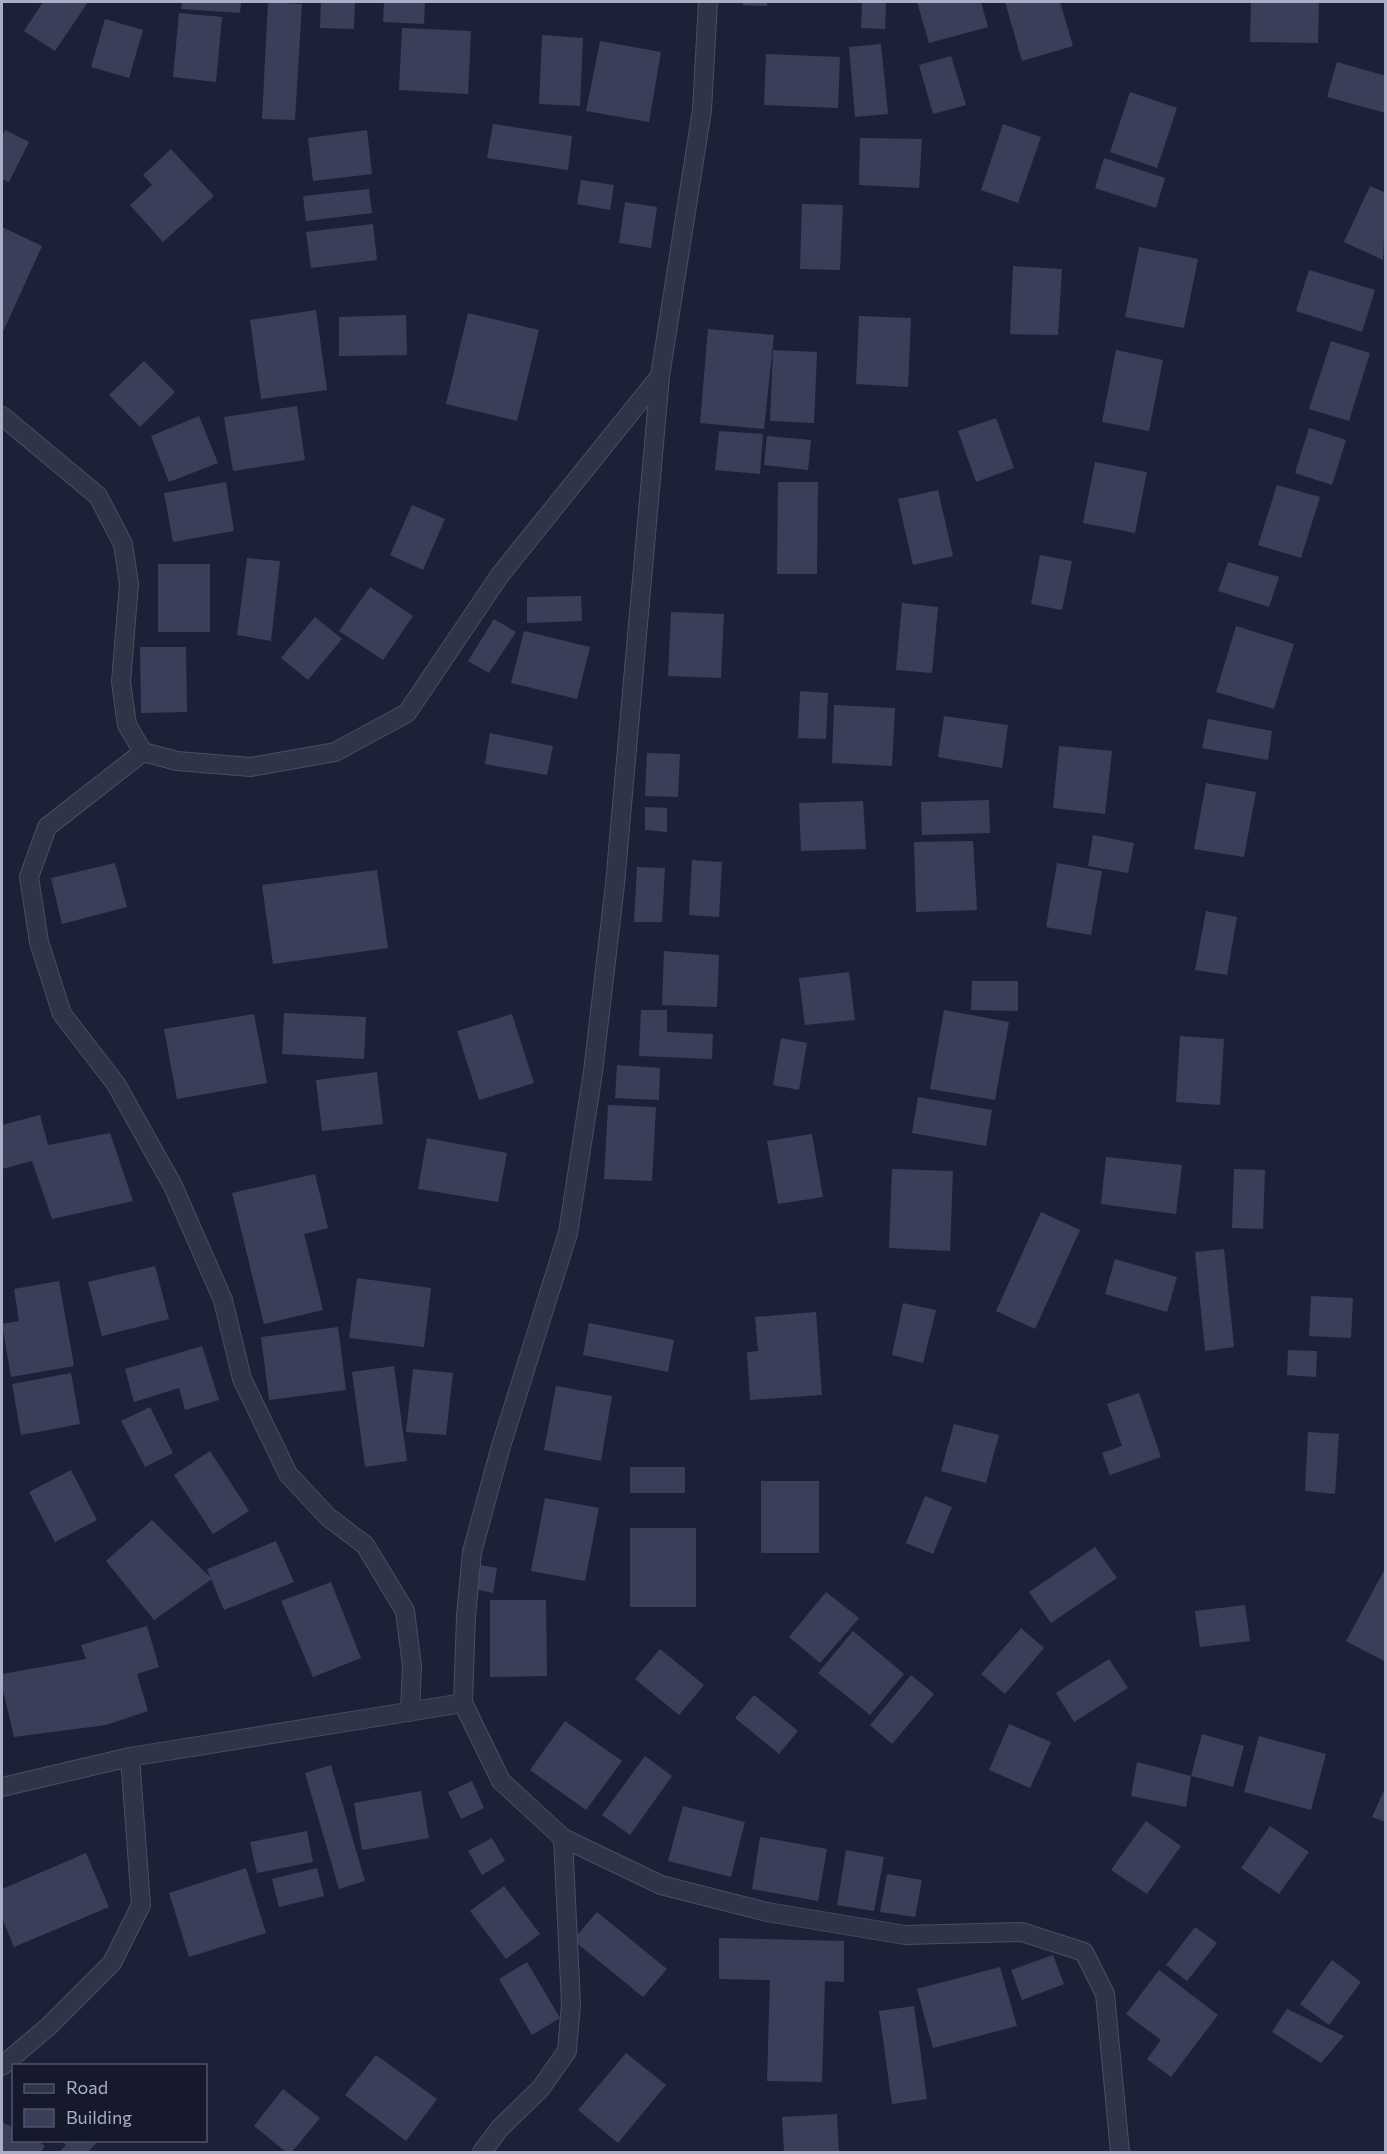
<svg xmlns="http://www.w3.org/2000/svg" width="1387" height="2154" font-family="Commissioner,sans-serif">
<rect width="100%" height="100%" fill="#1d2137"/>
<g fill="#3a3f59">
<polygon points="43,2 88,2 55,51 24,31"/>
<polygon points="182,2 241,2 240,13 181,9"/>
<polygon points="268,2 302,4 295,120 262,119"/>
<polygon points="321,2 355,2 354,29 320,28"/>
<polygon points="384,2 425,2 424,24 383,22"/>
<polygon points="743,2 767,2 767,6 743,5"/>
<polygon points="862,2 886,2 885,29 861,28"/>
<polygon points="917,2 981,2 988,27 929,43"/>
<polygon points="1005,2 1060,2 1073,46 1022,61"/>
<polygon points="1251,2 1319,2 1318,43 1250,42"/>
<polygon points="179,13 222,17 216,82 173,77"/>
<polygon points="105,19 143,30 129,78 91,67"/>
<polygon points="402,28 471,31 468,94 399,90"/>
<polygon points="542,35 583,38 580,106 539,104"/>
<polygon points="600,41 661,52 649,122 586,111"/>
<polygon points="881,44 888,114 855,117 849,47"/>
<polygon points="766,54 840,57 838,108 764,105"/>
<polygon points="951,56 966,105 933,114 919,65"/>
<polygon points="1337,62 1386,76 1386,113 1327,97"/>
<polygon points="1130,92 1177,108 1157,168 1110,152"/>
<polygon points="493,124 572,136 568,170 487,158"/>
<polygon points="1003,124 1041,137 1018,203 981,190"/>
<polygon points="5,130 29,142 9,182 2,179 2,138"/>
<polygon points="367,130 372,174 313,181 308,138"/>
<polygon points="860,138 922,139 919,188 859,185"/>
<polygon points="171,149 214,196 163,242 130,205 152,185 143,175"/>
<polygon points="1104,158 1165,178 1156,208 1095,188"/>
<polygon points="581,180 614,185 610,210 577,204"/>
<polygon points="1370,186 1386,193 1383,260 1344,242"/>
<polygon points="369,189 372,213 306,221 303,196"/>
<polygon points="625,202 657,207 651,248 619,243"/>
<polygon points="802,204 843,205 840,270 800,269"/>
<polygon points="373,224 377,260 311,268 306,232"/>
<polygon points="2,227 42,246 2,334"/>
<polygon points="1139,247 1198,259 1184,328 1125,317"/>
<polygon points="1013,266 1062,269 1058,335 1010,334"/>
<polygon points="1309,270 1375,290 1362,332 1296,311"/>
<polygon points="316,310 327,390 261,399 250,320"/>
<polygon points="468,313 539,330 517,421 446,404"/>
<polygon points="406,315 407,355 339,356 339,317"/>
<polygon points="859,316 911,318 908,387 856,384"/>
<polygon points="708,329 774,335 764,429 700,423"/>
<polygon points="1331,341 1370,353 1349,421 1309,409"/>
<polygon points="773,350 817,352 814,423 770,421"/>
<polygon points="1116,350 1163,360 1149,431 1102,422"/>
<polygon points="144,361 175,392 140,427 109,395"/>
<polygon points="297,406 305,460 233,471 224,417"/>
<polygon points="199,416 218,463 169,482 151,436"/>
<polygon points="996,418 1014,468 976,482 958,431"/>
<polygon points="1309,428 1346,440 1332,485 1295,473"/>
<polygon points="719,431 763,434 760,474 715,470"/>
<polygon points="767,436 811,440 808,470 764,465"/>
<polygon points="1095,462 1147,472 1135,533 1083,523"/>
<polygon points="226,482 234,531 173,542 164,493"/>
<polygon points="778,482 818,482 817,574 777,574"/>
<polygon points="1277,485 1320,497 1301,558 1258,545"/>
<polygon points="938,490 953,556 913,565 898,499"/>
<polygon points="412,505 445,519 423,570 390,555"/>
<polygon points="1040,555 1072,561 1062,610 1031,604"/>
<polygon points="247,558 280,561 271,641 237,635"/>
<polygon points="1228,562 1279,577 1269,607 1218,591"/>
<rect x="158" y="564" width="52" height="68"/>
<polygon points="370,587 413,616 383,660 339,631"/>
<polygon points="581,596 582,621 527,623 527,597"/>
<polygon points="902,603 938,607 932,673 896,670"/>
<polygon points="671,612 724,614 721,678 668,676"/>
<polygon points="315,617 342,639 308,680 281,658"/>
<polygon points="494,619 516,632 489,673 468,661"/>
<polygon points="1236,626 1294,644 1274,709 1216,692"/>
<polygon points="524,631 590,647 577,699 511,683"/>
<polygon points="140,647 186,647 187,712 141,713"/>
<polygon points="800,691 828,693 826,739 798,738"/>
<polygon points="834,705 895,708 892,766 832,763"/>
<polygon points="944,716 1008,725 1002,768 938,757"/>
<polygon points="1208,719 1272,731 1268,760 1202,748"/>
<polygon points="490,733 553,746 547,775 485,764"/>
<polygon points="1059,746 1112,751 1105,814 1053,808"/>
<polygon points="647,753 680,754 678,797 645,796"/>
<polygon points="1206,783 1256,792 1244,857 1194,849"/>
<polygon points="989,800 990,833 922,835 921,802"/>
<polygon points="863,801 866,849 801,851 799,803"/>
<polygon points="645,807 667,808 667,832 645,830"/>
<polygon points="1093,835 1134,843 1128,873 1088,866"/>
<polygon points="973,841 977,910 916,912 914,842"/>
<polygon points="692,860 722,862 719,917 689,915"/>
<polygon points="115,863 127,907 62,924 51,878"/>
<polygon points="1057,863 1102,871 1091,935 1046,927"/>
<polygon points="637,867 665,868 662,922 634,922"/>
<polygon points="377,870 388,948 273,964 262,885"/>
<polygon points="1206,911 1237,917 1227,975 1195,970"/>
<polygon points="664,951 719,955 717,1007 662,1005"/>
<polygon points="849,972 855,1020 805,1025 799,978"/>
<polygon points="972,981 1018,981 1018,1011 971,1010"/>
<polygon points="641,1010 667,1010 667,1032 713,1034 712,1059 639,1056"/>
<polygon points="944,1010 1009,1022 995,1100 930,1089"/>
<polygon points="284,1013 366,1017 364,1059 282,1054"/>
<polygon points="254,1014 267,1083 177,1099 164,1029"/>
<polygon points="512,1014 534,1083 479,1100 457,1031"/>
<polygon points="1180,1036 1224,1039 1220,1105 1176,1102"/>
<polygon points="781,1038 807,1043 799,1090 773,1085"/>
<polygon points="617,1065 660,1068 659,1100 615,1098"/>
<polygon points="377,1072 383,1124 322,1131 316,1080"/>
<polygon points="918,1097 992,1110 986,1146 912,1133"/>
<polygon points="608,1105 656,1107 652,1181 604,1179"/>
<polygon points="40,1115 48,1145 110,1133 133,1201 52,1219 32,1161 2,1169 2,1125"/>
<polygon points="812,1134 823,1197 778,1204 767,1141"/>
<polygon points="427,1138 507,1153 498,1202 418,1189"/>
<polygon points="1106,1157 1182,1165 1176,1214 1101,1204"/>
<polygon points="892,1169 953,1171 950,1251 889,1248"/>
<polygon points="1234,1169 1265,1170 1263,1229 1232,1228"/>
<polygon points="315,1174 328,1228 304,1234 323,1310 264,1324 232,1193"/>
<polygon points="1041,1212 1080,1230 1035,1329 996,1311"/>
<polygon points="1224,1249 1234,1347 1205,1351 1195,1252"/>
<polygon points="1115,1259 1177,1277 1167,1312 1105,1294"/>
<polygon points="155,1266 169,1319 102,1336 88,1282"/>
<polygon points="357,1278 431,1288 424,1347 349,1338"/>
<polygon points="59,1281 74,1366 11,1377 2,1324 19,1321 14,1289"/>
<polygon points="1311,1296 1353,1298 1351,1338 1309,1336"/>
<polygon points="903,1303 936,1310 923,1363 892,1355"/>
<polygon points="816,1312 822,1395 750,1400 747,1352 758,1351 755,1317"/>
<polygon points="589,1323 674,1340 668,1372 583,1355"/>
<polygon points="338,1327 346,1390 269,1400 261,1337"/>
<polygon points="202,1346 219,1400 185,1410 179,1388 134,1402 125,1369"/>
<polygon points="1288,1350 1317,1351 1316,1377 1287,1375"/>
<polygon points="394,1366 407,1461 365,1467 352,1372"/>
<polygon points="413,1369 453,1373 446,1435 406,1432"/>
<polygon points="71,1373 80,1424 21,1435 12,1384"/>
<polygon points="556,1386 612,1396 601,1461 544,1450"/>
<polygon points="1139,1393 1161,1457 1110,1475 1102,1453 1122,1446 1107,1404"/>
<polygon points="150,1407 173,1453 145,1467 121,1421"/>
<polygon points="954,1424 999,1435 986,1483 941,1471"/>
<polygon points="1308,1432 1339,1434 1335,1494 1305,1491"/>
<polygon points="210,1451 249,1511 213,1534 174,1475"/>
<rect x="630" y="1467" width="55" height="26"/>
<polygon points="71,1470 97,1520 55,1542 29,1492"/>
<rect x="761" y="1481" width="58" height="72"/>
<polygon points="925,1496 952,1507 933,1554 906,1543"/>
<polygon points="545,1498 599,1508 585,1581 531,1571"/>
<polygon points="152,1520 212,1579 154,1620 106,1561"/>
<rect x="630" y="1528" width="66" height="79"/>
<polygon points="276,1541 294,1582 224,1610 207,1569"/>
<polygon points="1095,1547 1117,1578 1051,1623 1029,1592"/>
<polygon points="475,1564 497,1568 493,1593 470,1588"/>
<polygon points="1386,1567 1386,1662 1346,1641"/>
<polygon points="331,1582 361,1658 313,1677 281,1601"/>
<polygon points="826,1592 859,1618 820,1663 789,1637"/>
<polygon points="490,1600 546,1600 547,1676 490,1677"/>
<polygon points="1245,1605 1250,1641 1200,1647 1195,1611"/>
<polygon points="147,1626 159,1667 137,1674 148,1711 106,1725 14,1737 2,1686 2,1674 86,1659 81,1645"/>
<polygon points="1021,1628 1044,1648 1005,1694 981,1674"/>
<polygon points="853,1631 904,1674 870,1715 818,1673"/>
<polygon points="660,1649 704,1685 679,1715 635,1679"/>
<polygon points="1109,1659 1128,1688 1074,1722 1056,1693"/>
<polygon points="911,1675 934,1694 892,1744 870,1725"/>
<polygon points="754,1695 798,1731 779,1754 735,1718"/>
<polygon points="565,1721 622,1761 586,1810 530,1770"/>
<polygon points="1009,1724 1051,1742 1030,1788 989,1770"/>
<polygon points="1202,1734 1244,1746 1233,1787 1191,1776"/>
<polygon points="1259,1736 1326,1754 1311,1810 1244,1792"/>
<polygon points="645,1756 672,1776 630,1835 602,1815"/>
<polygon points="1137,1762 1191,1776 1186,1807 1131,1796"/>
<polygon points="331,1765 365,1881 339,1889 305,1773"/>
<polygon points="472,1781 484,1808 461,1819 448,1792"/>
<polygon points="1386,1786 1386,1822 1372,1817"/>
<polygon points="421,1791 429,1838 362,1850 354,1803"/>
<polygon points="683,1806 745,1822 731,1877 668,1861"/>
<polygon points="1146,1821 1181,1846 1147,1894 1111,1870"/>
<polygon points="1270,1826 1309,1852 1279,1894 1241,1868"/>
<polygon points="307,1831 313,1862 257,1873 250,1842"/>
<polygon points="760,1837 827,1849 818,1901 752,1889"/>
<polygon points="492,1838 505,1861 482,1875 468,1851"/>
<polygon points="846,1850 884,1857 874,1911 837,1905"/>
<polygon points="86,1853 109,1907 14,1947 2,1918 2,1889"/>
<polygon points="246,1868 266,1933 189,1957 169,1893"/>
<polygon points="317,1868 324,1896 279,1907 272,1879"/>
<polygon points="887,1874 922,1880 915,1917 880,1912"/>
<polygon points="504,1886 540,1934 506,1959 470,1911"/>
<polygon points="597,1912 667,1969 643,1997 573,1940"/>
<polygon points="1195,1927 1217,1943 1187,1981 1166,1965"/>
<polygon points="719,1938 844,1941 844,1982 825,1981 822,2082 767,2081 770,1980 719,1979"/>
<polygon points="1053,1955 1064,1984 1022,2000 1011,1970"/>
<polygon points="1332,1960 1361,1982 1329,2025 1300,2004"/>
<polygon points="527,1962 560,2018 532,2035 499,1979"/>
<polygon points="1000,1967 1017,2026 933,2048 917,1989"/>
<polygon points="1159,1970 1218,2015 1171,2077 1147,2059 1161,2040 1126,2014"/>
<polygon points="914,2006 927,2099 892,2104 879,2011"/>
<polygon points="1287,2009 1344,2036 1321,2063 1272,2032"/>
<polygon points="626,2053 666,2085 618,2143 578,2110"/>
<polygon points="376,2055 437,2099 406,2141 345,2095"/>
<polygon points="283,2089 320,2118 292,2152 286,2152 254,2126"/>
<polygon points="837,2114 839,2152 784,2152 782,2117"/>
<polygon points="2,2122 14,2128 14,2140 36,2140 45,2146 41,2152 2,2152"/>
<polygon points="60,2140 99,2140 88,2152 59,2152 66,2145"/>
</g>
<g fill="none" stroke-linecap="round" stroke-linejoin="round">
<defs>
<g id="street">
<polyline points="708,2 702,110 660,376 615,884 593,1072 568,1233 501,1446 472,1552 466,1616 463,1703 501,1781 563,1838 661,1885 767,1912 905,1935 1022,1932 1084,1952 1105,1994 1120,2152"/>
<polyline points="2,416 98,496 123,544 129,584 121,682 127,725 143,752 177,761 251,767 335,752 407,713 500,575 660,376"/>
<polyline points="143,752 47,827 29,877 39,942 62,1014 116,1084 173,1186 223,1300 242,1379 288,1474 328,1517 365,1545 405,1611 412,1666 410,1712"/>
<polyline points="2,1787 130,1757 463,1703"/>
<polyline points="2,2066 49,2026 112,1963 141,1905 130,1757"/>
<polyline points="482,2152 500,2128 541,2088 567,2051 571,2004 563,1838"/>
</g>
</defs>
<use href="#street" stroke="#4b4e63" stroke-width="20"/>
<use href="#street" stroke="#303447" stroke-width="18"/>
</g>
<rect width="1387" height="2154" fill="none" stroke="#a9adc5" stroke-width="6"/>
<rect x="12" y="2064" width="195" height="78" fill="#16192b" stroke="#515469" stroke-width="1.5"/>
<rect x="24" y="2084" width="30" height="9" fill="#303447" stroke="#515469" stroke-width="1.5"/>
<text x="66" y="2094" font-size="18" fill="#a9adc5">Road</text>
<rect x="24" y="2109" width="30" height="18" fill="#3a3f59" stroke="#515469" stroke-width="1.5"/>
<text x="66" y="2124" font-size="18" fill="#a9adc5">Building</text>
</svg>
